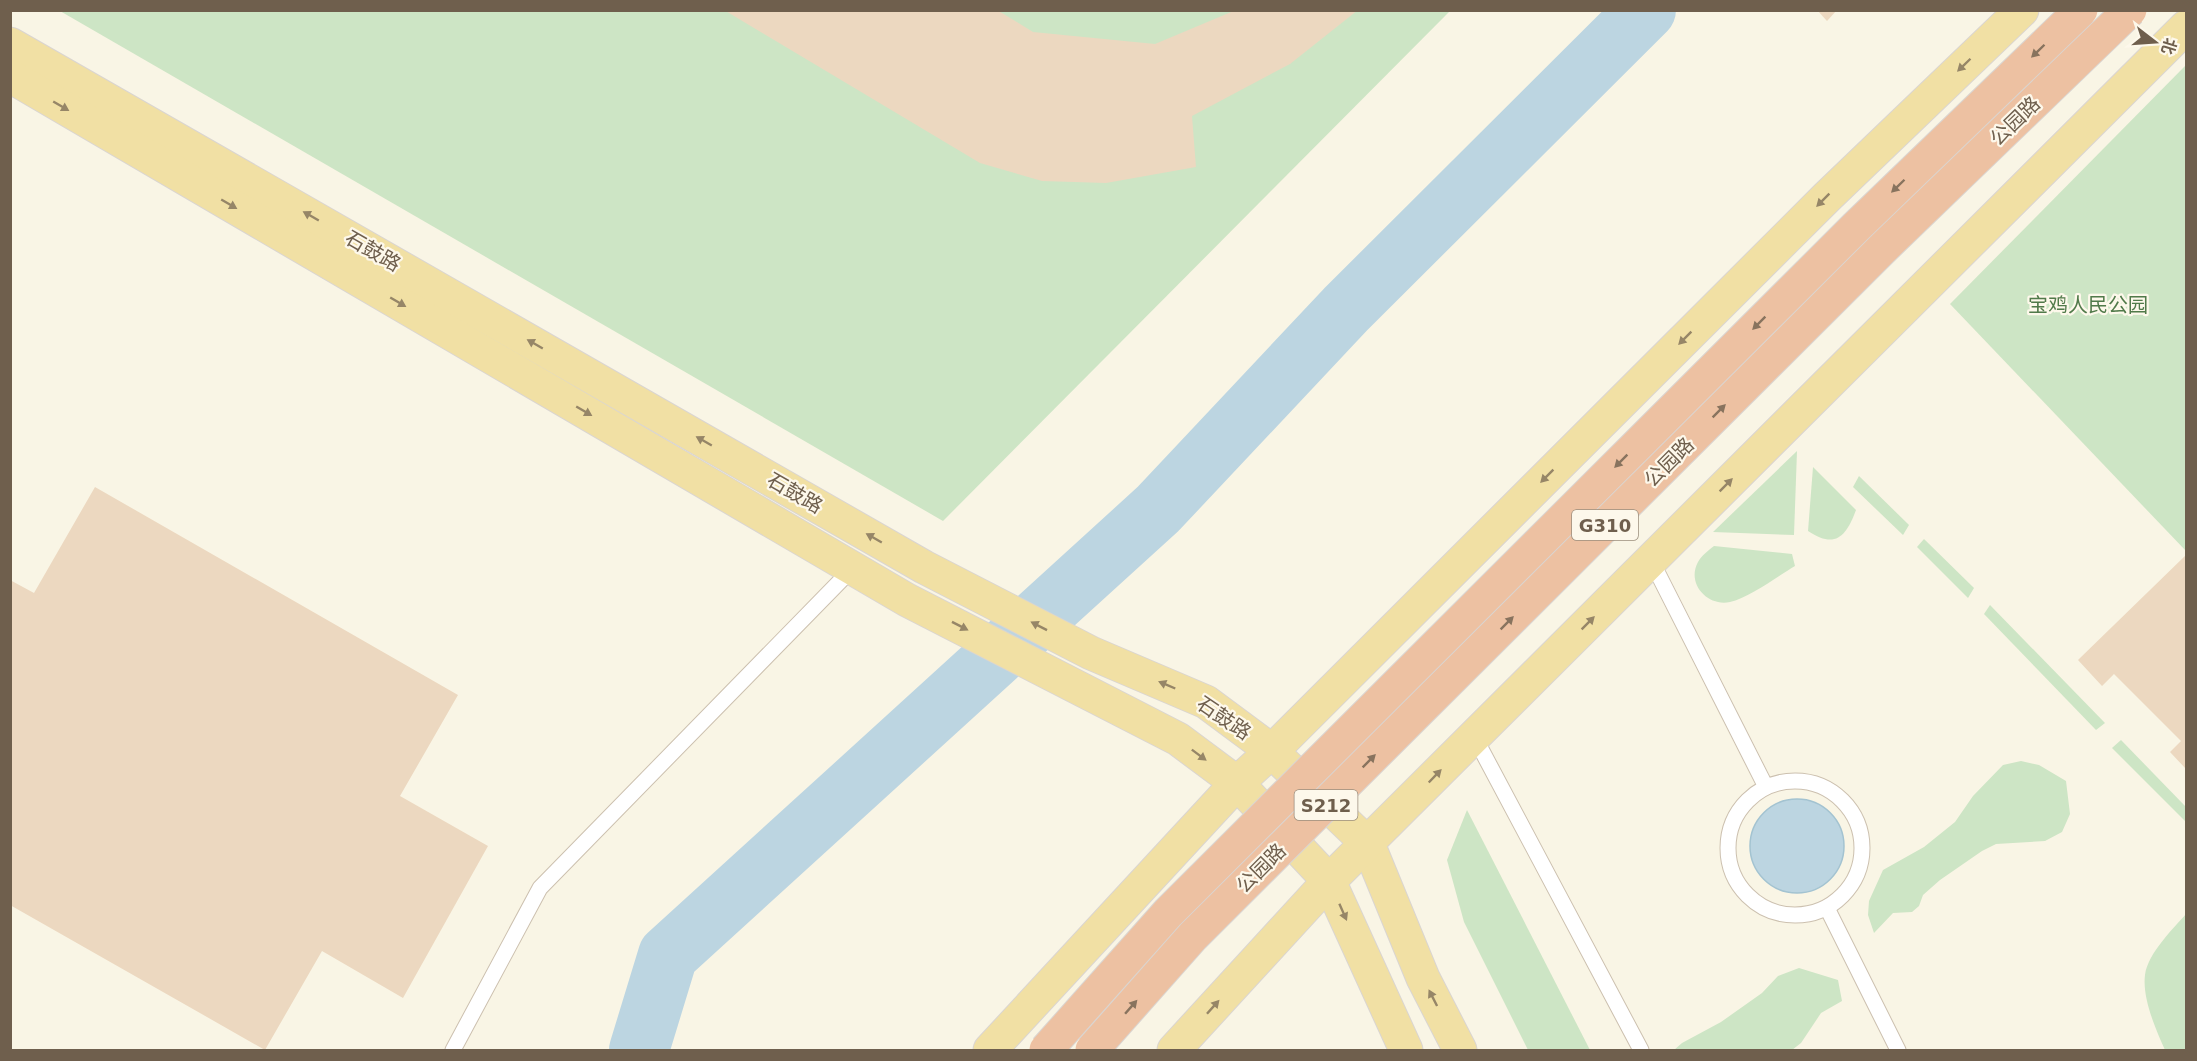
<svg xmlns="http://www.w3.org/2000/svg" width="2197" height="1061" font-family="'DejaVu Sans','Noto Sans SC',sans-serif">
<rect width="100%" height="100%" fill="#f9f5e5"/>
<g fill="#cde5c5">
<polygon points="60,11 1450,11 943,521"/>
<polygon points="2186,65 2186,551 1950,304"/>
<polygon points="1797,451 1794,535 1713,532"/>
<path d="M1813,467L1856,510C1846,537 1835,549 1808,531Z"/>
<polygon points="1859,476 1909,525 1903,535 1853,487"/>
<polygon points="1924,539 1974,588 1968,598 1917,547"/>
<path d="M1714,546L1792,554L1795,566C1778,576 1749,598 1730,602C1708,607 1686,584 1698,562C1701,556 1709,550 1714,546Z"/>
<polygon points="1990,605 2105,723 2096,730 1984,614"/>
<polygon points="2121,740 2186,807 2186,822 2112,748"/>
<polygon points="2021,761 2039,765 2066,781 2070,814 2062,832 2045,841 1996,844 1982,851 1940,880 1923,895 1919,906 1912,912 1893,913 1874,933 1868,915 1869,901 1883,870 1924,847 1955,822 1973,796 2003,765"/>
<polygon points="1467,810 1590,1050 1528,1050 1464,922 1447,860"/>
<path d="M2186,914V1050H2165C2156,1030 2142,998 2145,975C2148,953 2173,929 2186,914Z"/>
<polygon points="1799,968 1838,980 1842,1001 1821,1013 1801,1043 1792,1050 1674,1050 1682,1043 1721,1022 1762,993 1778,976"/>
</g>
<circle fill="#bcd5e1" stroke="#a3c3d1" stroke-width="1.5" cx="1797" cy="846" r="47"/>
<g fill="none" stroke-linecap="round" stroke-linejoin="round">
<polyline stroke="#bcd5e1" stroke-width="60" points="639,1050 668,955 1158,509 1346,309 1646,10"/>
</g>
<g fill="#ecd8c0">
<polygon points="724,10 997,10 1033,32 1155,44 1236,10 1358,10 1290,64 1192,116 1196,167 1106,183 1042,181 980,163"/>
<polygon points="1817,10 1837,10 1827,21"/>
<polygon points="95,487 458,695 400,796 488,846 403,998 322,951 265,1050 10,905 10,580 34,593"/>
<polygon points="2186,555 2186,769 2170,752 2181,741 2114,674 2102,686 2078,660"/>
</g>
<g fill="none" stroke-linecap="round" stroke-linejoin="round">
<defs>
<g id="lane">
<polyline points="1651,560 1766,787"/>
<polyline points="1474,736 1641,1050"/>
<circle cx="1795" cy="848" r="67"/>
<polyline points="1827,908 1898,1050"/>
<polyline points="453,1050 540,888 853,568"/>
</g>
<g id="primary">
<polyline points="10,44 924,567 1091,653 1206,702 1268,748 1368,844 1423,978 1460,1050"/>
<polyline points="10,76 907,600 1178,739 1237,783 1329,881 1406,1050"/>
<polyline points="990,1050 1237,783 1271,752 1827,197 2022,10"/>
<polyline points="1174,1050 1329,881 2186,27"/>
</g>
</defs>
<use href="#lane" stroke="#ccc0af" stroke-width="17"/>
<use href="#primary" stroke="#dad5d1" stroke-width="35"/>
<use href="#lane" stroke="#fff" stroke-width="15"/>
<use href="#primary" stroke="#f1e0a4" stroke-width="33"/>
<defs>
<g id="highway-bridge">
<polyline points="1046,1050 1168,913 1856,227 2081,10"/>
<polyline points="1092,1050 1193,936 1880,251 2130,10"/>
</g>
</defs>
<use href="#highway-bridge" stroke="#dad5d1" stroke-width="35" stroke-linecap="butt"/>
<use href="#highway-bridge" stroke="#edc1a2" stroke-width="33"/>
</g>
<defs><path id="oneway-solid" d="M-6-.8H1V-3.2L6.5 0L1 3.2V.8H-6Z" transform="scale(1.5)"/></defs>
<g fill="#88735e">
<use href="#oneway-solid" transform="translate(2038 51) rotate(136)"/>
<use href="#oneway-solid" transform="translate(1898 186) rotate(136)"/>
<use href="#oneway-solid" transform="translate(1759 323) rotate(135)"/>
<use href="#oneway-solid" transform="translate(1719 411) rotate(-45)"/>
<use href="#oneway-solid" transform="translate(1621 461) rotate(135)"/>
<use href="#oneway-solid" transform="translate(1507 623) rotate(-45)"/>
<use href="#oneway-solid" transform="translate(1369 761) rotate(-45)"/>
<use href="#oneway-solid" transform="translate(1131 1007) rotate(-49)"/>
</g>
<g fill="#968667">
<use href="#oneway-solid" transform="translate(1964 65) rotate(136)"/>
<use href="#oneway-solid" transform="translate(61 106) rotate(30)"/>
<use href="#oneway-solid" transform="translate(1823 200) rotate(135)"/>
<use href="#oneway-solid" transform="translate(229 204) rotate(30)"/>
<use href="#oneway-solid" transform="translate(311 216) rotate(-150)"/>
<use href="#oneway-solid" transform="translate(398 302) rotate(30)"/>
<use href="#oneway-solid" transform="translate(1685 338) rotate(135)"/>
<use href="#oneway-solid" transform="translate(535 344) rotate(-150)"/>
<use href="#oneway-solid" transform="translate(584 411) rotate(30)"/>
<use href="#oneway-solid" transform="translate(704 441) rotate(-150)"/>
<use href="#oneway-solid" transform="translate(1547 476) rotate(135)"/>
<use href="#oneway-solid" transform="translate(1726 485) rotate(-45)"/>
<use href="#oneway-solid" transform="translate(874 538) rotate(-150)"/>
<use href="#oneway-solid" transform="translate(1588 623) rotate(-45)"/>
<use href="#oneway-solid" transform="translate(960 626) rotate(27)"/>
<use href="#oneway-solid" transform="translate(1039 626) rotate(-153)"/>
<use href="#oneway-solid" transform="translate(1167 685) rotate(-157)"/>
<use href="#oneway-solid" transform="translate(1199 755) rotate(37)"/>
<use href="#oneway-solid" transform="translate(1435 776) rotate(-46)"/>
<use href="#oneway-solid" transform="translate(1343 912) rotate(66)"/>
<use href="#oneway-solid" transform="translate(1433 998) rotate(-117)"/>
<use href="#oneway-solid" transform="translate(1213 1007) rotate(-48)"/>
</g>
<g text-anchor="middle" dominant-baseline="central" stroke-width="4.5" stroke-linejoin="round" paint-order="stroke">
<g fill="#fdf8eb" stroke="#9a8d7c" stroke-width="1.5">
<rect x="1572" y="510" width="66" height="30" rx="4.5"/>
<rect x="1294.5" y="790" width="63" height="30" rx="4.5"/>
</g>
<g font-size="18" font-weight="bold" fill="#6f5f4d">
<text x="1605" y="525">G310</text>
<text x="1326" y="805">S212</text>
</g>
<g font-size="20" fill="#6f5f4d" stroke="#fdf8eb">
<text transform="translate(2015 121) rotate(-44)">公园路</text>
<text transform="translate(373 251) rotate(30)">石鼓路</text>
<text transform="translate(1669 462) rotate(-45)">公园路</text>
<text transform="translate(795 493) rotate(30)">石鼓路</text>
<text transform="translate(1224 718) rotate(34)">石鼓路</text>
<text transform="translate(1261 868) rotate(-45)">公园路</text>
</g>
<g font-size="20" fill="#517a4a" stroke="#fdf8eb">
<text x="2088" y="305">宝鸡人民公园</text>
</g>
</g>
<rect width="2197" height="1061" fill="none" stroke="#6f5f4d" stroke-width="24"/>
<g transform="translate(2155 42) rotate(107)" stroke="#fdf8eb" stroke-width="4.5" paint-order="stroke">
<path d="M0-4.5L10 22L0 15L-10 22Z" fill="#6f5f4d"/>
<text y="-9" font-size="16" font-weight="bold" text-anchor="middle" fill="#6f5f4d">北</text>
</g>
</svg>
